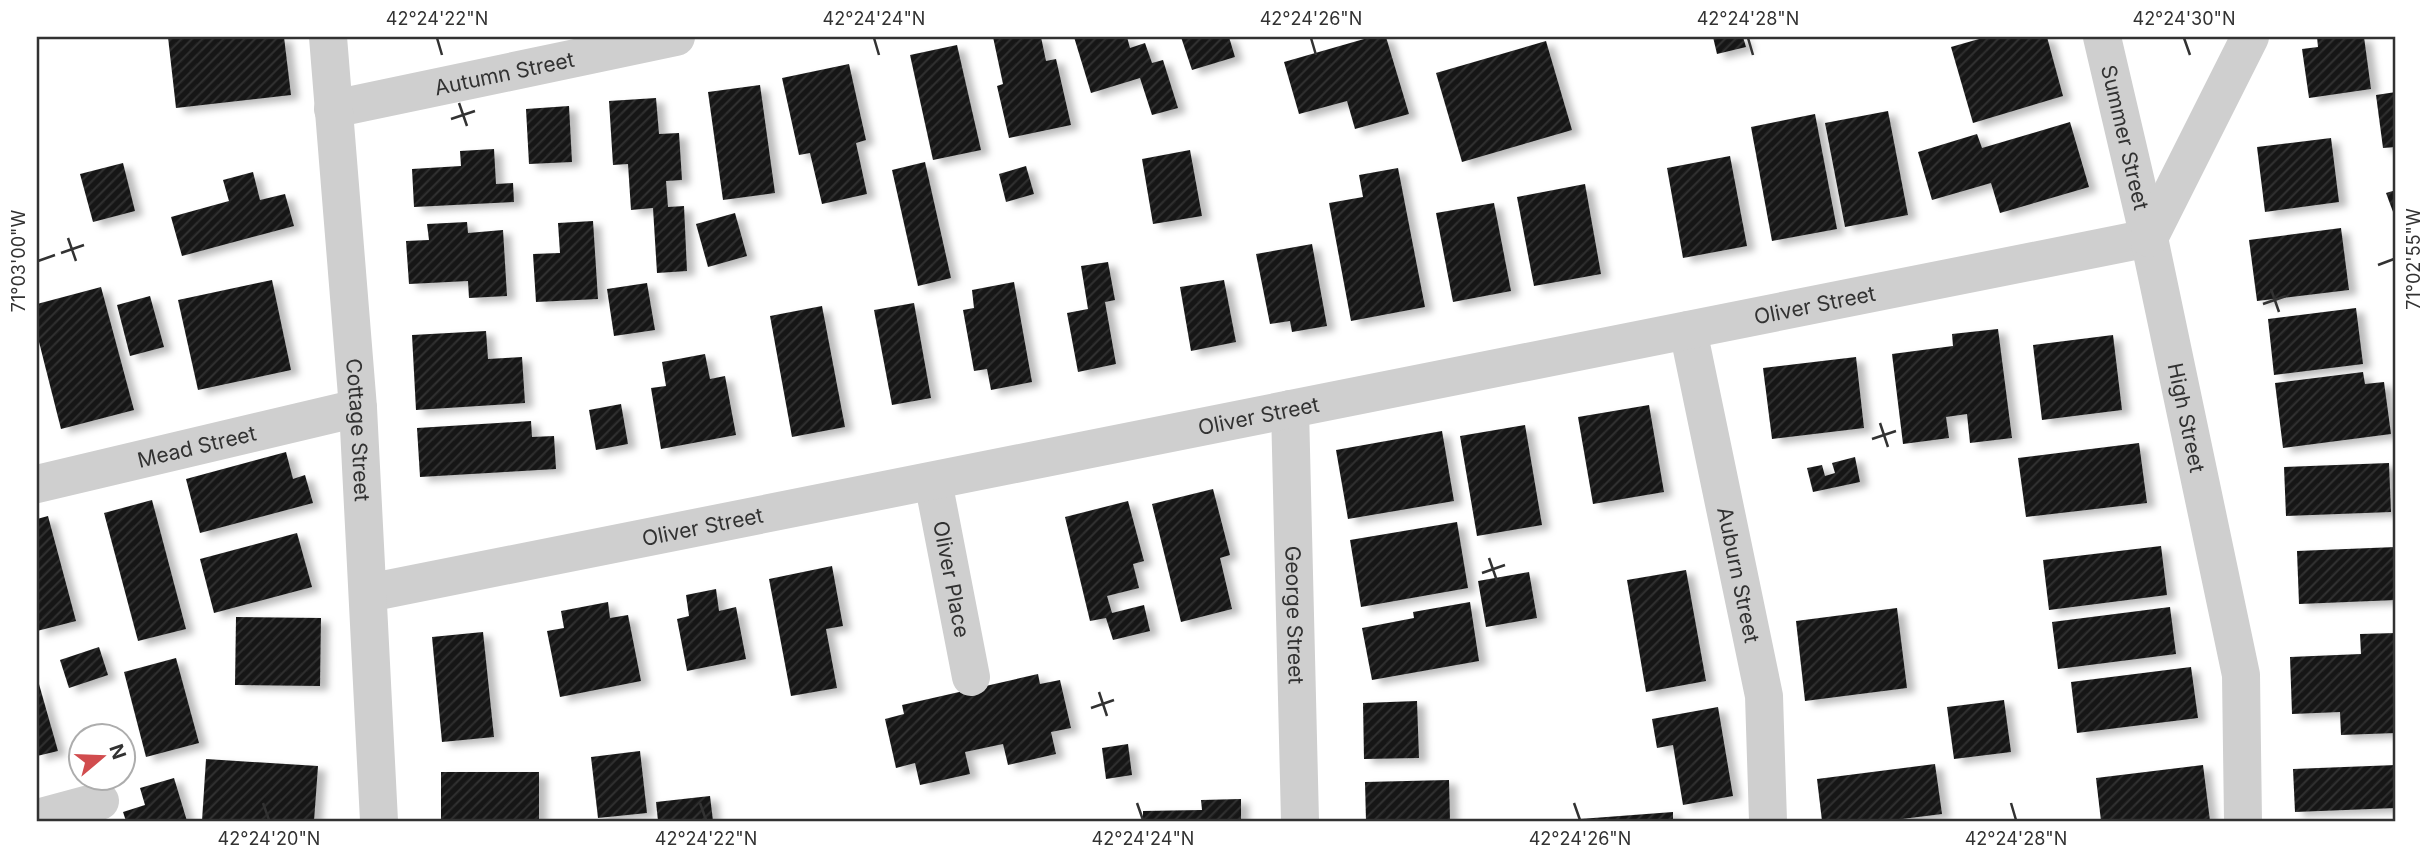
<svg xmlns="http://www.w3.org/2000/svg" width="2433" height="858" font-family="Inter,sans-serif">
<defs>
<pattern id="building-hatch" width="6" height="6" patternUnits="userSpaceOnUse" patternTransform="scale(1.75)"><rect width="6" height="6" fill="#191919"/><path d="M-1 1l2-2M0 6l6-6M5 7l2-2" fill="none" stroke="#323232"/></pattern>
<filter id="shadow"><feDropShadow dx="8" dy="4.5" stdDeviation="3.5" flood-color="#0004"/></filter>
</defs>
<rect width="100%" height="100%" fill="#fff"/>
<g fill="url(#building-hatch)" filter="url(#shadow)">
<polygon points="168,37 284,37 291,95 176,108"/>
<polygon points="993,37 1041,37 1046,61 1056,59 1071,125 1009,138 997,86 1003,84"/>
<polygon points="1074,37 1127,37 1130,48 1145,43 1152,63 1163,60 1178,108 1152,115 1140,78 1091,93"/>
<polygon points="1181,37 1229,37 1235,57 1192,70"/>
<polygon points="1371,37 1386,37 1409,114 1355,129 1347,101 1299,114 1284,62"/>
<polygon points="1713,37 1743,37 1746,47 1717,54"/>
<polygon points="1986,37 2047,37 2063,96 1973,123 1951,47"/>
<polygon points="2317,37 2364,37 2371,89 2309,98 2302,49 2318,47"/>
<polygon points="1546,41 1572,130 1462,162 1436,73"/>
<polygon points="957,45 981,150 933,160 910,55"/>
<polygon points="849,64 866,140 856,143 867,194 822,204 810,153 799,155 782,78"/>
<polygon points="760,85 775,193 723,200 708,92"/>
<polygon points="2396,92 2396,147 2383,148 2376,95"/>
<polygon points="656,98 659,134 679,133 682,180 666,181 668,207 684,206 687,271 657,273 653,208 631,210 628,164 613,165 609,101"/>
<polygon points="569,106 572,162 529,164 526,109"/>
<polygon points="1888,111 1908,215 1845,227 1825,123"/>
<polygon points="1815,114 1837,229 1772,241 1751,127"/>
<polygon points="2070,122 2089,187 2000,213 1991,183 1932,200 1918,152 1977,134 1982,148"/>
<polygon points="2331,138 2339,202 2265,212 2257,147"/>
<polygon points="494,149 496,184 513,183 514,202 414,207 412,169 461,166 460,151"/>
<polygon points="1190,150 1202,216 1153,224 1142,159"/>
<polygon points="1730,156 1747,246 1683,258 1667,168"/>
<polygon points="925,162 951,278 918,286 892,170"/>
<polygon points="123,163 135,211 93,222 80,174"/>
<polygon points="1026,166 1034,194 1006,202 999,174"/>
<polygon points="1398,168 1425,307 1351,321 1329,203 1363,197 1359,175"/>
<polygon points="253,172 260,200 285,194 294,226 182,256 171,217 229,201 223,180"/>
<polygon points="1585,184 1601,274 1534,286 1517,197"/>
<polygon points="2396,190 2396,220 2386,193"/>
<polygon points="1494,203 1511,291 1453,302 1436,213"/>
<polygon points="735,213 747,256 708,267 696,224"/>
<polygon points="593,221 598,299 536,302 533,254 560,253 558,223"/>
<polygon points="467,222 468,233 503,230 507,296 469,298 468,281 409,284 406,241 429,240 427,224"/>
<polygon points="2341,228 2349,290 2257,301 2249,240"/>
<polygon points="1312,244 1327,326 1292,332 1290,321 1270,324 1256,254"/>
<polygon points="1108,262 1115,300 1105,302 1116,364 1078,372 1067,313 1088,309 1081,266"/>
<polygon points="272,280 291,370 198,390 178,300"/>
<polygon points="1224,280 1236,342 1191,351 1180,287"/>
<polygon points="1014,282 1032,382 991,390 987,369 974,371 963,310 974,308 972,290"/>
<polygon points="647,283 655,330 614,336 607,289"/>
<polygon points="101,287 134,410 61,429 37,334 37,304"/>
<polygon points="150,296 164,347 130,356 117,305"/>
<polygon points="914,303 931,398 892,405 874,310"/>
<polygon points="822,306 845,427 792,437 770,316"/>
<polygon points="2356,308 2363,364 2274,375 2268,319"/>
<polygon points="1998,329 2012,438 1970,443 1967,414 1946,417 1949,438 1903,444 1892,354 1953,346 1952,334"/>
<polygon points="486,331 488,359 522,357 525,403 416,410 412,335"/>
<polygon points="2113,335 2122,410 2042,420 2033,345"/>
<polygon points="705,354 710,379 725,376 736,435 661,449 651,388 666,386 662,362"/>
<polygon points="1856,357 1864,428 1772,439 1763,368"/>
<polygon points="2363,372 2365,384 2384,382 2391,434 2283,448 2275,383"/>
<polygon points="621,404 628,444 596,450 589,410"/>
<polygon points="1649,405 1664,492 1593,504 1578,417"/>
<polygon points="531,421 532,437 554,436 556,469 420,477 417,428"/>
<polygon points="1525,425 1542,525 1477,536 1460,436"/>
<polygon points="1442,431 1454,501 1348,519 1336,450"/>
<polygon points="2139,443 2147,503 2026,517 2018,458"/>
<polygon points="286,452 293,479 305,475 313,503 200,533 186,479"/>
<polygon points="1855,457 1860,482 1813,492 1807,468 1822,465 1825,476 1835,473 1832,463"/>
<polygon points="2389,463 2391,512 2286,516 2284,467"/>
<polygon points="1213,489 1230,555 1220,558 1232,609 1181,622 1152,504"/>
<polygon points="152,500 186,629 138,641 104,513"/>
<polygon points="1128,501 1144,561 1133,564 1139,588 1107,596 1112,613 1144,605 1150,631 1113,640 1106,618 1090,621 1065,517"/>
<polygon points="48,516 76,621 37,631 37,519"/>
<polygon points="1457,522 1468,588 1361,607 1350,540"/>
<polygon points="297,533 312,587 214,613 200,559"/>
<polygon points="2161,546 2167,595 2049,610 2043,560"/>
<polygon points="2396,547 2396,600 2299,604 2297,551"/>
<polygon points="832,566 843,626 826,629 837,688 791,696 769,579"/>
<polygon points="1686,570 1706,681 1646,692 1627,580"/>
<polygon points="1529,572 1537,618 1486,627 1478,581"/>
<polygon points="716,589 719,611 736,607 746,659 687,671 677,619 689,616 686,595"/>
<polygon points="608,602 610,618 628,615 641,681 560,697 547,631 564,628 561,611"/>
<polygon points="1470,602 1479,661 1372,680 1362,628 1414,618 1413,612"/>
<polygon points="2170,607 2176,654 2058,669 2052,622"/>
<polygon points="1897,608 1907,688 1805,701 1796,621"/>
<polygon points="236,617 321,618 320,686 235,685"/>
<polygon points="483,632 494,737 442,742 432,637"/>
<polygon points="2396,633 2396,733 2341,735 2340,712 2292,714 2290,657 2361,654 2360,634"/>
<polygon points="99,647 108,675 69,688 60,660"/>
<polygon points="176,658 199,743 146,757 124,672"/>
<polygon points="2191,667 2198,718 2077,733 2071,682"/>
<polygon points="1038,674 1040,684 1060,680 1071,728 1051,732 1056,754 1008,765 1003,744 965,752 970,774 920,785 915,763 896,768 885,719 904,714 902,705"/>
<polygon points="37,677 58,751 37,756"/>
<polygon points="2004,700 2011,752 1954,759 1947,707"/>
<polygon points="1417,701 1419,758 1364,759 1363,703"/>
<polygon points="1718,707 1733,796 1683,805 1673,745 1657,748 1652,719"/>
<polygon points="1128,744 1132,775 1106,779 1102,748"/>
<polygon points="640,751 647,813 598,818 591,757"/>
<polygon points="206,759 318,766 314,821 202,821"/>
<polygon points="1935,764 1942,814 1886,821 1822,821 1817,779"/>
<polygon points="2203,765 2210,821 2101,821 2096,778"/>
<polygon points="2396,765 2396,808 2295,812 2293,769"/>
<rect x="441" y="772" width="98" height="49"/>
<polygon points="174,778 187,821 126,821 123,812 145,805 140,788"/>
<polygon points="1449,780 1450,821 1366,821 1365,782"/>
<polygon points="710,796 713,821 658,821 656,802"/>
<polygon points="1241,799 1241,821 1143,821 1143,811 1202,810 1201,800"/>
<polygon points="1673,812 1673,821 1580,821 1580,819"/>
</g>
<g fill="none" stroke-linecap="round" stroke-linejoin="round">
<g stroke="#cfcfcf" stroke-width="38">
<path id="s1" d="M333,109L676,37"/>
<path id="s2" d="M1688,330L1764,696L1768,821"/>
<path id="s3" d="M1290,409L1300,821"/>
<path id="s4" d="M933,481L971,677"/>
<path id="s5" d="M37,484L358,408"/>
<path id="s6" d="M368,593L2149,238"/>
<polyline points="37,818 100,801"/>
</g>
<g stroke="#cfcfcf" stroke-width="38">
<path id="s7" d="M328,37L358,408L379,821"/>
<path id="s8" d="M2102,37L2149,238L2241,675L2243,821"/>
<polyline points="2149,238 2250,37"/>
</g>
</g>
<path fill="none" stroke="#323232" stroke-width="2.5" d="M437,38L442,55M874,38L879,55M1311,38L1316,55M1748,38L1753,55M2184,38L2190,55M459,103L467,126M451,119L475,111M68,238L76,261M61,253L84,245M38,261L55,255M2378,265L2394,259M2271,289L2279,312M2263,304L2286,296M1880,423L1888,447M1872,439L1896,431M1489,558L1497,581M1482,573L1505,565M1099,692L1107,716M1091,708L1114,700M263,803L269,820M700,803L706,820M1137,803L1143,820M1574,803L1580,820M2011,803L2016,820"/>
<g text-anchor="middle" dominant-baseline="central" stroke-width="7" stroke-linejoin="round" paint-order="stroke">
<g font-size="21" fill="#323232" stroke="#fff">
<text stroke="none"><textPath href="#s1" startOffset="175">Autumn Street</textPath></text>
<text stroke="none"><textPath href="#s8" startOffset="103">Summer Street</textPath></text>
<text stroke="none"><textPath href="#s6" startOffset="1475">Oliver Street</textPath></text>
<text stroke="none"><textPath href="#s6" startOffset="908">Oliver Street</textPath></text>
<text stroke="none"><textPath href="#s8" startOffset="390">High Street</textPath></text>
<text stroke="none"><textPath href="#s7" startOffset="394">Cottage Street</textPath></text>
<text stroke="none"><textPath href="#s5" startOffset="164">Mead Street</textPath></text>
<text stroke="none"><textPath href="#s6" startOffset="341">Oliver Street</textPath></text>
<text stroke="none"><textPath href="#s2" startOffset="250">Auburn Street</textPath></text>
<text stroke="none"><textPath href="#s4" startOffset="100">Oliver Place</textPath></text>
<text stroke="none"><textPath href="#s3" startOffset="206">George Street</textPath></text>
</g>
</g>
<rect width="2433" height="858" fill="none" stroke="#ffffff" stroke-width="77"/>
<g transform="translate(102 757) rotate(71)"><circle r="33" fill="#ffffff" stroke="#adadad" stroke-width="2"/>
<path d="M0-5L12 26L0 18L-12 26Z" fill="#d14c4e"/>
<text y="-10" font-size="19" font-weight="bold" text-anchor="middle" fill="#323232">N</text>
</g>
<rect x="38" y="38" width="2356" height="782" fill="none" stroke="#323232" stroke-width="2.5"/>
<g font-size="18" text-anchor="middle" fill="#323232">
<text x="437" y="25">42°24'22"N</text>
<text x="874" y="25">42°24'24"N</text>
<text x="1311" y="25">42°24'26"N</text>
<text x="1748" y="25">42°24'28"N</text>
<text x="2184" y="25">42°24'30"N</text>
<text transform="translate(2414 259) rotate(-90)" y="6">71°02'55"W</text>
<text transform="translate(19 261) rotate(-90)" y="6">71°03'00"W</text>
<text x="269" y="845">42°24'20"N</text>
<text x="706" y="845">42°24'22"N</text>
<text x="1143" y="845">42°24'24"N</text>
<text x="1580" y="845">42°24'26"N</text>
<text x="2016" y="845">42°24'28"N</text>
</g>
</svg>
